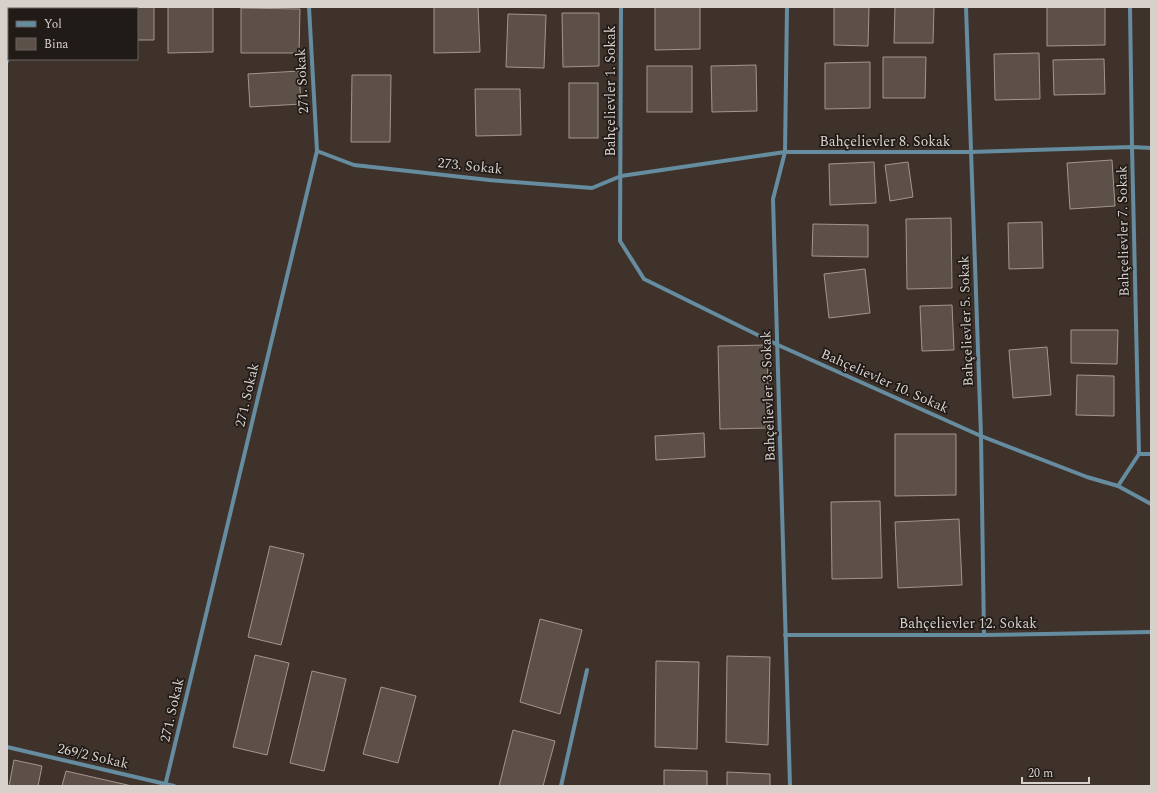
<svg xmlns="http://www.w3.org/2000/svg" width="1158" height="793" font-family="Spectral,serif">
<rect width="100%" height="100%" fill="#3e322b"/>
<g fill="#5d5048" stroke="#a4968d">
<polygon points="103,7 154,7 154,40 137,40 137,9 103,9"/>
<polygon points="168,7 213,7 213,52 168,53"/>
<polygon points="434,7 478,7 480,52 434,53"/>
<polygon points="655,7 700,7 700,49 655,50"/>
<polygon points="834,7 869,7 868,46 834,45"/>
<polygon points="895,7 934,7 933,43 894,43"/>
<polygon points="1047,7 1105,7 1105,45 1047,46"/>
<polygon points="241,8 300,9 299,53 241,53"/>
<polygon points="562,13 599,13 599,66 563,67"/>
<polygon points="508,14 546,15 544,68 506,67"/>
<polygon points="1039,53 1040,99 995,100 994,54"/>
<polygon points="883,57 926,57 925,98 883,98"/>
<polygon points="1104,59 1105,94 1054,95 1053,60"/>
<polygon points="870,62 870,108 825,109 825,63"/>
<polygon points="756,65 757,111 712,112 711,66"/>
<rect x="647" y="66" width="45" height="46"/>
<polygon points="299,71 301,104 250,107 248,74"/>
<polygon points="352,75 391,75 390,142 351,142"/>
<rect x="569" y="83" width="29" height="55"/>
<polygon points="475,89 520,89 521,135 476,136"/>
<polygon points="1112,160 1115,206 1070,209 1067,163"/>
<polygon points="874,162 876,203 830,205 829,164"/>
<polygon points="908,162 913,197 890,201 885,165"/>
<polygon points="951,218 952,288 907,289 906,219"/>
<polygon points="1042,222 1043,268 1009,269 1008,223"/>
<polygon points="813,224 868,225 868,257 812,256"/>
<polygon points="865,269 870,313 829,318 824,274"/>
<polygon points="952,305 954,350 922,351 920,306"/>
<polygon points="1071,330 1118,330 1117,364 1071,363"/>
<polygon points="767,345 769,428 720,429 718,346"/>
<polygon points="1047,347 1051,395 1013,398 1009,350"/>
<polygon points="1077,375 1114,376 1114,416 1076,415"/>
<polygon points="704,433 705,457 656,460 655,436"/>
<polygon points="895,434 956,434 956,495 895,496"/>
<polygon points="880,501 882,578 832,579 831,502"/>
<polygon points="959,519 962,585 898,588 895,522"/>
<polygon points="270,546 304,554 281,645 248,637"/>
<polygon points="540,619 582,630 560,714 520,702"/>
<polygon points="255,655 289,663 267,755 233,747"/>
<polygon points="727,656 770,657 768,745 726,742"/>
<polygon points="656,661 699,662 697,749 655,747"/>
<polygon points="312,671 346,679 324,771 290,763"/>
<polygon points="381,687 416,696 398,763 363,754"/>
<polygon points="513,730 555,741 543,786 499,786"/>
<polygon points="14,760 42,766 38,786 9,786"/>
<polygon points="664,770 707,771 707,786 664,786"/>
<polygon points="66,771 132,786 62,786"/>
<polygon points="727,772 770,774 770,786 727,786"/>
</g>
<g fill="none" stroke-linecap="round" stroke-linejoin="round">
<g stroke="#668c9f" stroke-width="4">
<polyline points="621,7 620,241 644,279 778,345 981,436 1087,477 1118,486 1139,454 1151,454"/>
<polyline points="787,7 785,152 773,199 790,786"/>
<polyline points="966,7 981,436 984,635"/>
<polyline points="1130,7 1132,147 1139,454"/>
<polyline points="25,9 26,7"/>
<polyline points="7,61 9,55"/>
<polyline points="317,151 354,165 489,180 592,188 621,176 785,152 970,152 1132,147 1151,148"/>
<polyline points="1118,486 1151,504"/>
<polyline points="785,635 984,635 1151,632"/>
<polyline points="7,747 174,786"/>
<polyline points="165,786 317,151 309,7"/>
<polyline points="561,786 587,670"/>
</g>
</g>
<g text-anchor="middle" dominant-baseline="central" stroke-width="3.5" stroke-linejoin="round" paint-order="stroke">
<g font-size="14" fill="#d7d0cb" stroke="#211b18">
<text transform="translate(302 81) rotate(-93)">271. Sokak</text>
<text transform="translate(610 91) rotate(-90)">Bahçelievler 1. Sokak</text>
<text x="885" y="141">Bahçelievler 8. Sokak</text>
<text transform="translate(470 166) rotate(6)">273. Sokak</text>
<text transform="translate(1123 231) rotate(-91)">Bahçelievler 7. Sokak</text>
<text transform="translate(966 321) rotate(-92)">Bahçelievler 5. Sokak</text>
<text transform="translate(885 381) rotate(24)">Bahçelievler 10. Sokak</text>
<text transform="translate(247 395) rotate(-77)">271. Sokak</text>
<text transform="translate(768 396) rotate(-92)">Bahçelievler 3. Sokak</text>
<text x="968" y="623">Bahçelievler 12. Sokak</text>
<text transform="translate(172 710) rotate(-77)">271. Sokak</text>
<text transform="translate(93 756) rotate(13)">269/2 Sokak</text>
</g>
</g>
<rect width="1158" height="793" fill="none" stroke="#d7d0cb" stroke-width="16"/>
<rect x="8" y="8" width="130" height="52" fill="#211b18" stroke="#6a6360"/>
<rect x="16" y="21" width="20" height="6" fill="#668c9f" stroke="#6a6360"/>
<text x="44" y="28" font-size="12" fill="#d7d0cb">Yol</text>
<rect x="16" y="38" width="20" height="12" fill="#5d5048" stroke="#6a6360"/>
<text x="44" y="48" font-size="12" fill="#d7d0cb">Bina</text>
<path d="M1022 777v6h67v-6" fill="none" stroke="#d7d0cb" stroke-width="2"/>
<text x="1028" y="777" font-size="12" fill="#d7d0cb" stroke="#211b18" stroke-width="3" paint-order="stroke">20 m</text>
</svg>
